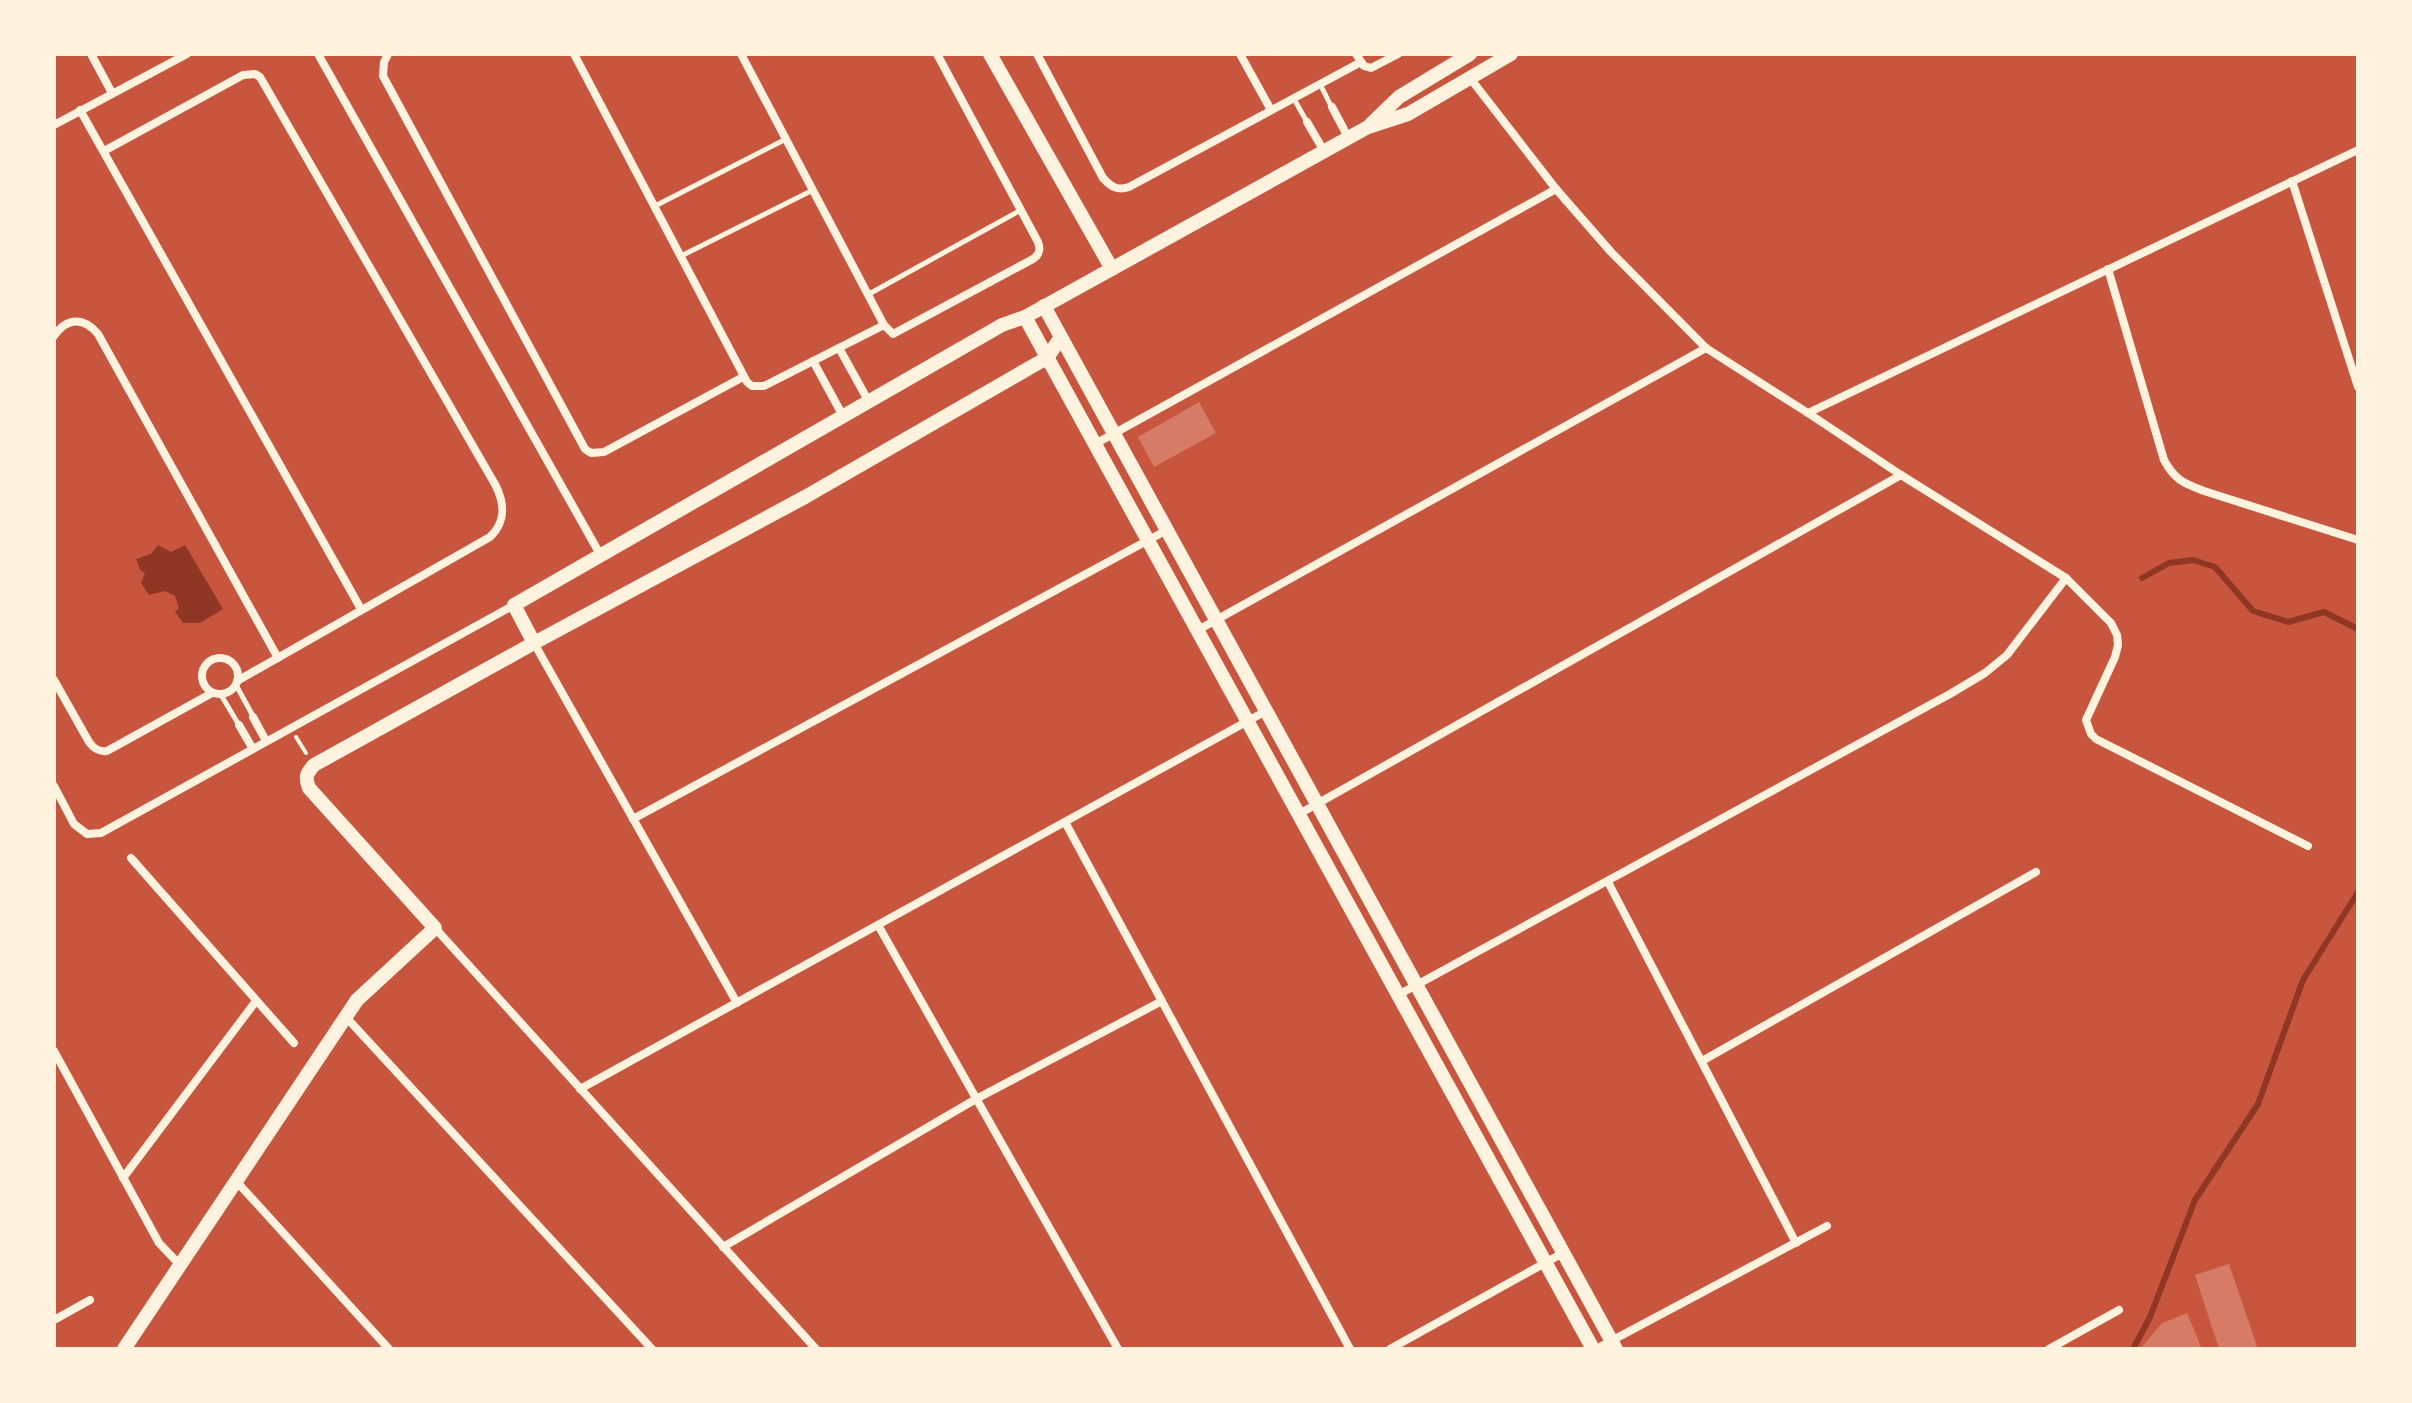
<svg xmlns="http://www.w3.org/2000/svg" width="2412" height="1403" font-family="Figtree,sans-serif">
<rect width="100%" height="100%" fill="#c8553d"/>
<polygon fill="#8f3625" points="158,545 171,552 185,545 223,609 200,623 183,623 175,612 179,608 175,596 165,591 149,595 141,583 145,573 140,570 136,559 151,554"/>
<g fill="none" stroke-linecap="round" stroke-linejoin="round">
<g stroke="#8f3625" stroke-width="6">
<polyline points="2142,578 2169,563 2193,560 2215,567 2253,611 2288,622 2324,612 2358,629"/>
<polyline points="2133,1349 2150,1317 2195,1200 2258,1104 2303,980 2358,892"/>
</g>
</g>
<g fill="#d67c66">
<polygon points="1199,402 1216,433 1154,467 1138,437"/>
<polygon points="2229,1264 2258,1349 2219,1349 2195,1275"/>
<polygon points="2187,1313 2202,1349 2140,1349 2162,1323"/>
</g>
<g fill="none" stroke-linecap="round" stroke-linejoin="round">
<polyline stroke="#fff3e0" stroke-width="4" points="296,737 306,753"/>
<g stroke="#fff3e0" stroke-width="5">
<polyline points="1320,84 1331,106"/>
<polyline points="1294,99 1307,122"/>
<polyline points="655,206 786,139"/>
<polyline points="681,256 813,190"/>
<polyline points="869,294 1021,210"/>
<polyline points="236,685 253,716"/>
<polyline points="221,695 239,725"/>
</g>
<g stroke="#fff3e0" stroke-width="8">
<polyline points="91,54 112,93"/>
<polyline points="318,54 601,556"/>
<polyline points="388,54 384,62 383,76 585,449 591,453 604,452 743,377"/>
<polyline points="574,54 747,382 752,386 764,386 884,325"/>
<path d="M741,54L884,325L893,334L1033,259C1039,255 1041,250 1038,242L937,54"/>
<path d="M1037,54L1103,178C1111,187 1118,191 1129,187L1361,62"/>
<polyline points="1240,54 1271,110"/>
<polyline points="1356,54 1364,66 1371,68 1398,54"/>
<polyline points="1470,78 1556,189 1611,252 1706,348 1808,413 1901,475 2066,578 2111,623 2117,635 2118,645 2115,657 2086,720 2091,734 2096,739 2308,846"/>
<polyline points="1332,107 1348,137"/>
<polyline points="80,110 361,609"/>
<polyline points="1307,122 1324,151"/>
<polyline points="54,125 187,54"/>
<path d="M104,151L243,75L255,74L260,77L496,486C505,505 506,522 490,537L237,681"/>
<polyline points="2292,181 2358,387"/>
<path d="M2108,269L2164,460C2175,480 2183,483 2204,491L2358,540"/>
<path d="M54,336C67,317 84,317 98,334L278,658"/>
<polyline points="839,348 869,402"/>
<polyline points="813,361 843,416"/>
<polyline points="1808,413 2358,150"/>
<polyline points="1095,444 1556,189"/>
<polyline points="1198,630 1706,348"/>
<polyline points="534,643 737,1003"/>
<circle cx="220" cy="676" r="18"/>
<path d="M54,680L89,742C94,749 99,752 107,751L212,693"/>
<polyline points="253,717 266,741"/>
<polyline points="239,725 253,749"/>
<polyline points="54,786 74,824 87,834 101,833 514,605"/>
<polyline points="1299,814 1901,475"/>
<polyline points="633,819 1167,530"/>
<polyline points="1065,822 1350,1349"/>
<polyline points="131,858 294,1043"/>
<polyline points="1608,882 1796,1243"/>
<polyline points="878,925 1118,1349"/>
<polyline points="435,928 816,1349"/>
<polyline points="1398,995 1950,694 1985,673 2007,655 2066,578"/>
<polyline points="345,1016 652,1349"/>
<polyline points="54,1051 159,1243 180,1265"/>
<polyline points="1702,1061 2036,872"/>
<polyline points="580,1089 1266,711"/>
<polyline points="123,1178 256,1001"/>
<polyline points="237,1182 389,1349"/>
<polyline points="723,1247 976,1099 1162,1001"/>
<polyline points="54,1320 90,1300"/>
<polyline points="1390,1349 1563,1253"/>
<polyline points="1596,1349 1827,1226"/>
<polyline points="2049,1349 2119,1310"/>
</g>
<g stroke="#fff3e0" stroke-width="14">
<polyline points="990,54 1112,269"/>
<polyline points="1371,124 1399,97 1470,54"/>
<polyline points="1044,306 1616,1349"/>
<polyline points="1025,317 1593,1349"/>
<polyline points="534,643 514,605 1002,325 1025,317 1368,127 1408,114 1511,54"/>
<path d="M124,1349L357,1000L435,928L309,788C305,777 306,774 314,765L534,643L805,497L1031,367L1047,358L1061,337"/>
</g>
</g>
<rect width="2412" height="1403" fill="none" stroke="#fff3e0" stroke-width="112"/>
</svg>
